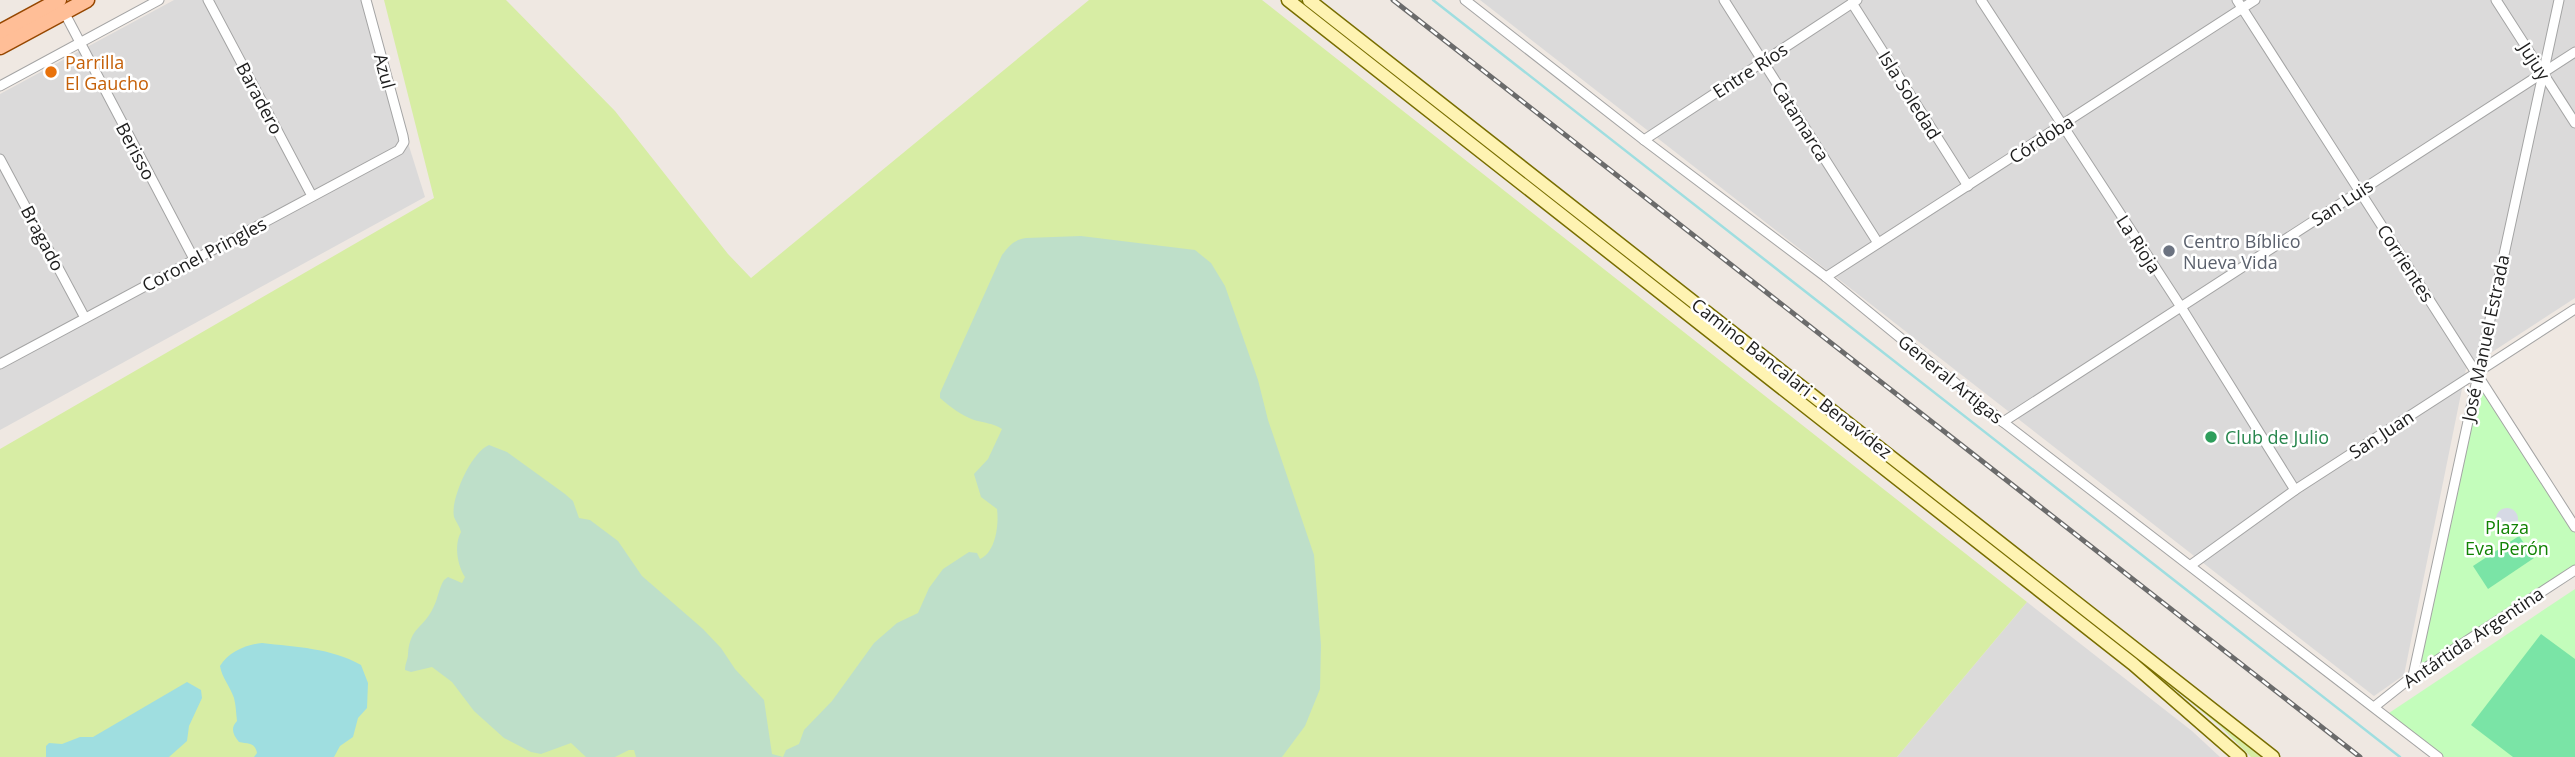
<svg xmlns="http://www.w3.org/2000/svg" width="2575" height="757" font-family="'Open Sans',sans-serif">
<rect width="100%" height="100%" fill="#efe8e2"/>
<g fill="#dbdada">
<polygon points="174,0 363,0 425,197 0,430 0,94"/>
<polygon points="1480,0 2575,0 2575,298 2466,369 2404,675 2374,696"/>
<polygon points="2027,602 2192,731 2220,757 1897,757"/>
</g>
<g fill="#d7eda4">
<polygon points="384,0 506,0 615,111 728,254 751,278 1089,0 1262,0 2027,602 1897,757 0,757 0,449 434,198"/>
<polygon points="1297,0 1302,0 2128,647 2261,757 2251,757 2221,727 2126,650"/>
</g>
<path fill="#bedfc9" d="M1081,236L1195,250L1211,263L1225,286L1258,380L1268,420L1314,555L1321,645L1320,689L1305,726L1282,757H636L634,750H629L615,757H586L571,743L541,754L531,752L504,738L474,711L452,682L432,667L411,672L405,670C405,663 408,660 408,654C410,626 424,629 434,606C438,598 439,588 444,580L448,577L462,583L465,577C457,565 454,544 461,532C460,527 456,522 454,517C450,499 472,451 489,445L507,452L565,494L573,501L579,518L590,520L618,541L642,576L703,629L721,648L735,669L764,700L772,754L783,757L786,750L799,744L804,730L832,701L874,643L897,623L918,613L929,588L943,569L969,552L977,553L980,559C996,552 999,524 997,509L981,497L974,474L988,459L1002,429C993,423 984,423 974,420C961,415 950,407 940,398V393L1002,255C1009,246 1013,240 1026,238Z"/>
<g fill="#c3fdbb">
<polygon points="2477,372 2575,527 2575,570 2413,676"/>
<polygon points="2575,589 2575,757 2432,757 2380,719"/>
</g>
<g fill="#7ae4a6">
<polygon points="2519,536 2534,558 2488,589 2473,566"/>
<polygon points="2541,634 2575,659 2575,757 2513,757 2471,725"/>
</g>
<circle fill="#d6d9e5" cx="2507" cy="519" r="11"/>
<g fill="#9fdee0">
<path d="M262,643C296,647 331,648 361,665L368,683L367,708L358,718L353,737L340,746L334,757H254L257,753C255,742 248,744 239,742C233,735 230,728 237,721C236,713 236,706 234,698C230,686 222,678 220,666C228,652 247,644 262,643Z"/>
<polygon points="187,682 201,690 202,698 189,726 187,741 169,757 46,757 46,746 49,743 62,744 80,737 93,737"/>
</g>
<g fill="none" stroke-linecap="round" stroke-linejoin="round">
<polyline stroke="#9fdee0" stroke-width="2.5" points="1433,0 2400,757"/>
<defs>
<g id="street">
<polyline points="208,0 312,196"/>
<polyline points="1465,0 1644,140 1826,277 2003,422 2438,757"/>
<polyline points="1724,0 1878,243"/>
<polyline points="1981,0 2181,307 2295,490"/>
<polyline points="2237,0 2575,527"/>
<polyline points="2496,0 2575,123"/>
<polyline points="1852,3 1968,186"/>
<polyline points="63,10 194,259"/>
<polyline points="0,86 159,0"/>
<polyline points="1644,140 1857,0"/>
<polyline points="0,159 85,318"/>
<polyline points="1826,277 2255,0"/>
<polyline points="0,364 399,150 404,142 403,136 366,0"/>
<polyline points="2003,422 2575,52"/>
<polyline points="2191,565 2295,490 2575,309"/>
<polyline points="2413,676 2559,0"/>
<polyline points="2374,707 2413,676 2575,570"/>
</g>
<g id="secondary">
<polyline points="1288,0 2133,664 2240,757"/>
<polyline points="1309,0 2273,757"/>
</g>
<g id="primary">
<polyline points="0,32 59,0"/>
<polyline points="0,47 87,0"/>
</g>
</defs>
<use href="#street" stroke="#a4a4a4" stroke-width="11"/>
<use href="#secondary" stroke="#786e00" stroke-width="15"/>
<use href="#primary" stroke="#964700" stroke-width="17"/>
<use href="#street" stroke="#fff" stroke-width="9"/>
<use href="#secondary" stroke="#fef3b2" stroke-width="12"/>
<use href="#primary" stroke="#ffbe97" stroke-width="14"/>
<defs>
<polyline id="rail" points="1393,0 2360,757"/>
</defs>
<use href="#rail" stroke="#6b6b6b" stroke-width="5"/>
<use href="#rail" stroke="#fff" stroke-width="2.5" stroke-dasharray="8" stroke-linecap="butt"/>
</g>
<circle fill="#e8710a" stroke="#fff" stroke-width="2.5" cx="51" cy="72" r="7"/>
<circle fill="#6b7280" stroke="#fff" stroke-width="2.5" cx="2169" cy="251" r="7"/>
<circle fill="#2e9e5b" stroke="#fff" stroke-width="2.5" cx="2211" cy="437" r="7"/>
<g text-anchor="middle" dominant-baseline="central" stroke-width="5" stroke-linejoin="round" paint-order="stroke">
<g font-size="18" fill="#1d1d1d" stroke="#fff">
<text transform="translate(2535 61) rotate(57)">Jujuy</text>
<text transform="translate(1750 70) rotate(-33)">Entre Ríos</text>
<text transform="translate(385 71) rotate(75)">Azul</text>
<text transform="translate(1910 95) rotate(58)">Isla Soledad</text>
<text transform="translate(260 98) rotate(62)">Baradero</text>
<text transform="translate(1801 121) rotate(58)">Catamarca</text>
<text transform="translate(2041 139) rotate(-33)">Córdoba</text>
<text transform="translate(136 151) rotate(62)">Berisso</text>
<text transform="translate(2342 202) rotate(-33)">San Luis</text>
<text transform="translate(43 238) rotate(62)">Bragado</text>
<text transform="translate(2139 244) rotate(57)">La Rioja</text>
<text transform="translate(204 254) rotate(-28)">Coronel Pringles</text>
<text transform="translate(2406 263) rotate(57)">Corrientes</text>
<text transform="translate(2485 338) rotate(-78)">José Manuel Estrada</text>
<text transform="translate(1792 378) rotate(38)">Camino Bancalari - Benavídez</text>
<text transform="translate(1951 379) rotate(39)">General Artigas</text>
<text transform="translate(2381 434) rotate(-33)">San Juan</text>
<text transform="translate(2473 637) rotate(-34)">Antártida Argentina</text>
</g>
<g font-size="18" fill="#c56008" stroke="#fff" text-anchor="start">
<text x="65" y="62">Parrilla<tspan x="65" dy="21">El Gaucho</tspan></text>
</g>
<g font-size="18" fill="#5b616d" stroke="#fff" text-anchor="start">
<text x="2183" y="241">Centro Bíblico<tspan x="2183" dy="21">Nueva Vida</tspan></text>
</g>
<g font-size="18" fill="#27864d" stroke="#fff" text-anchor="start">
<text x="2225" y="437">Club de Julio</text>
</g>
<g font-size="18" fill="#128304" stroke="#fff">
<text x="2507" y="527">Plaza<tspan x="2507" dy="21">Eva Perón</tspan></text>
</g>
</g>
</svg>
